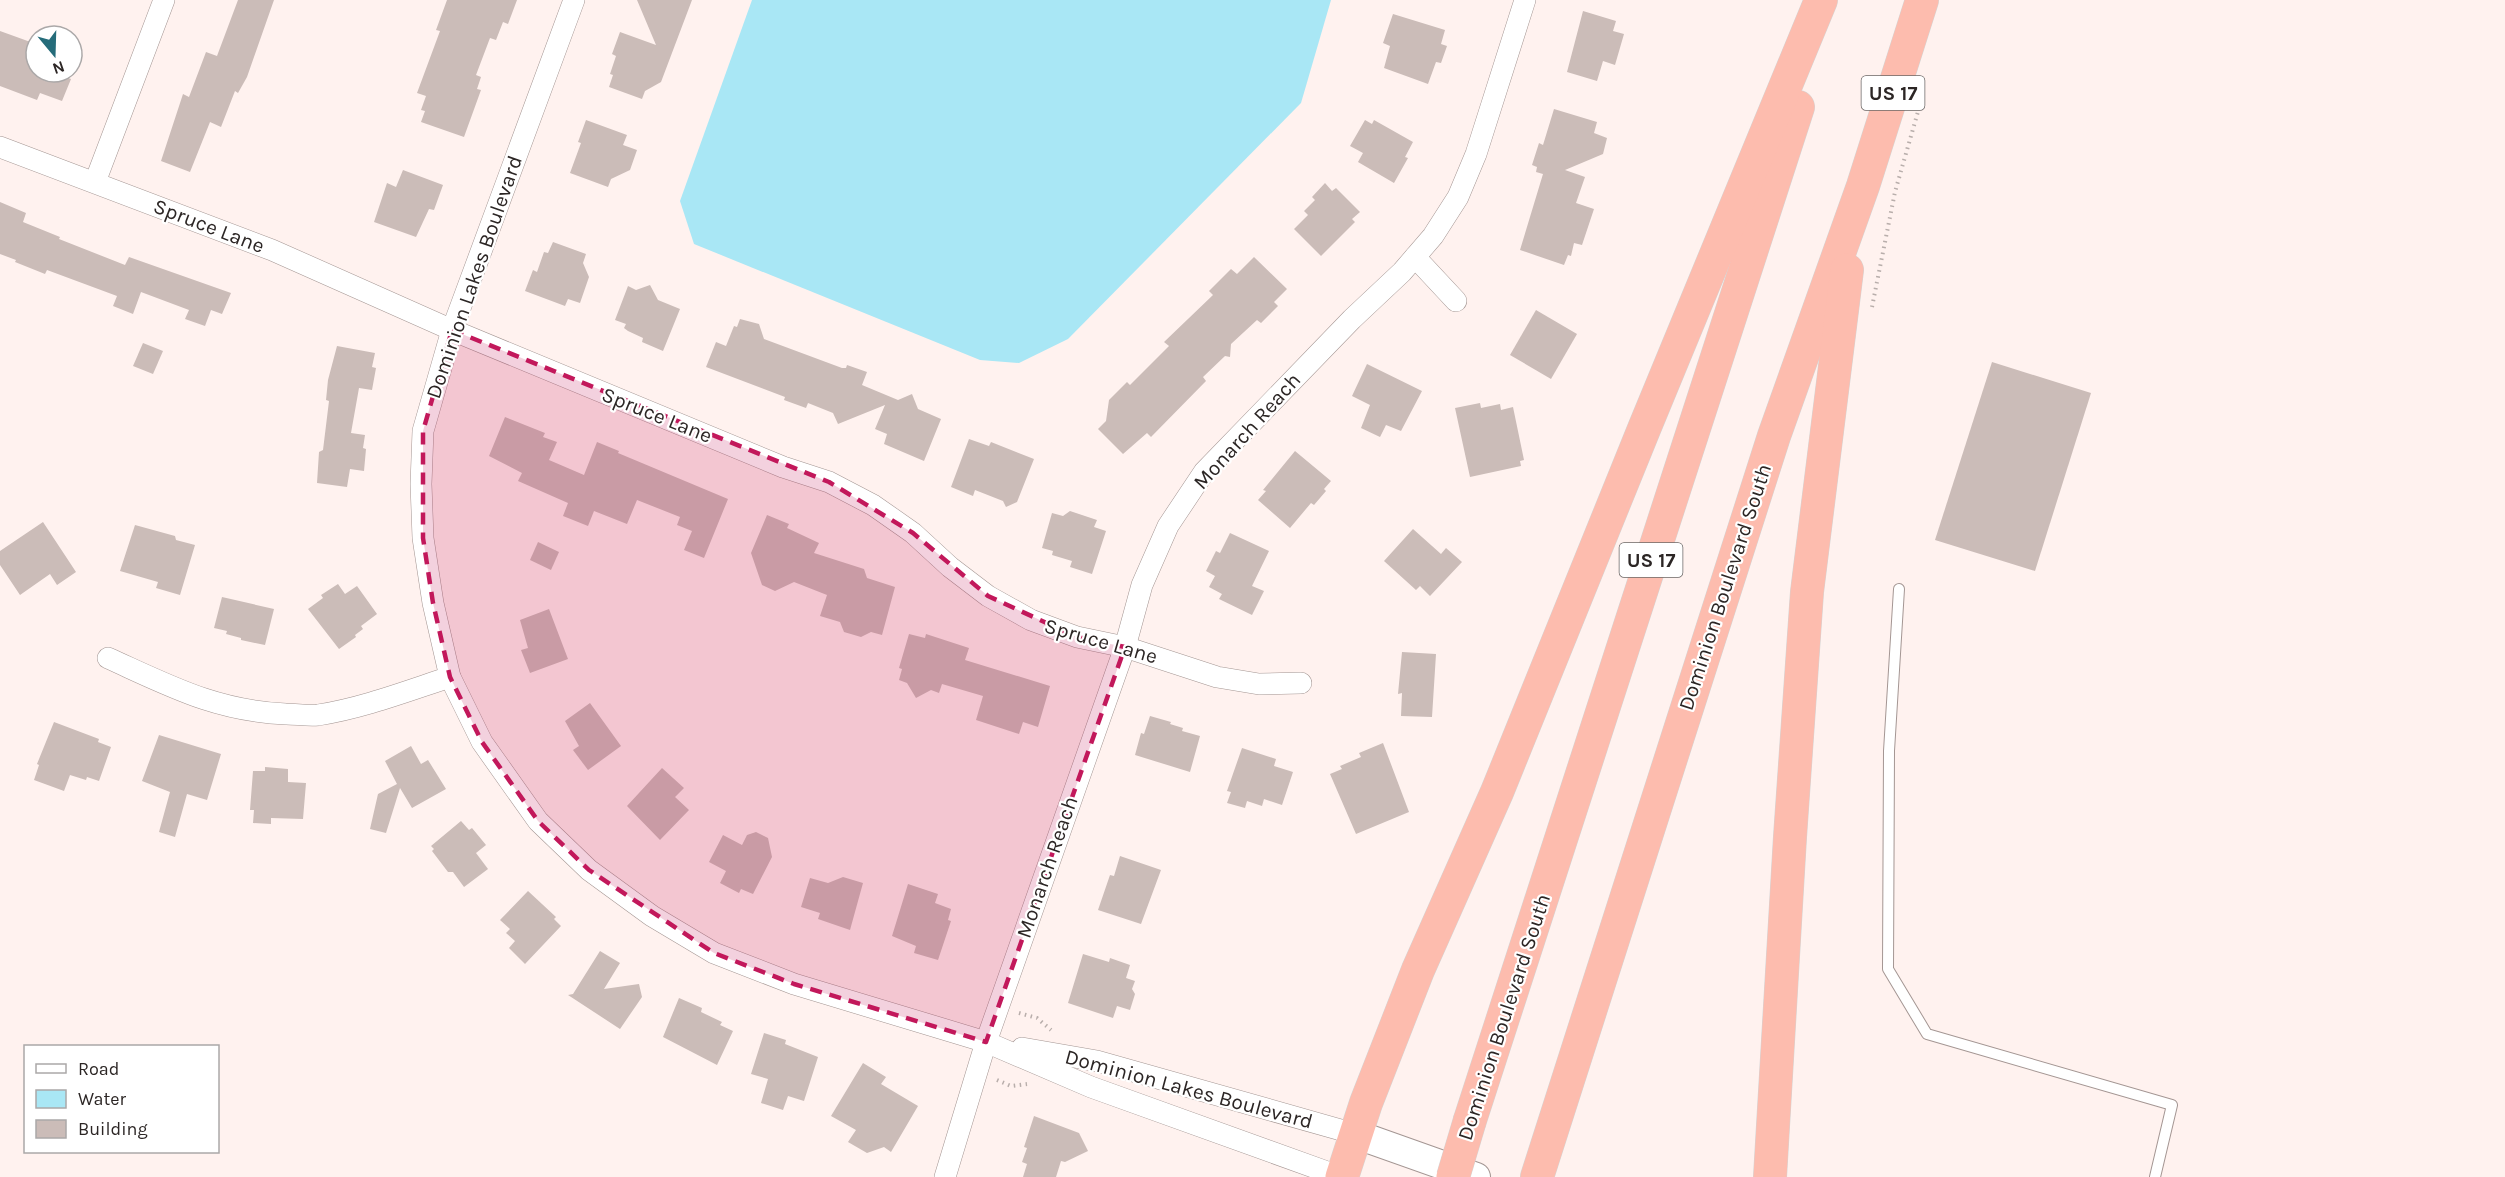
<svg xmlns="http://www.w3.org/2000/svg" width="2505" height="1177" font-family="Karla,sans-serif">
<rect width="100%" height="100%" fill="#fff2ef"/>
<polygon fill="#a9e7f5" points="752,0 1331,0 1301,103 1068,339 1019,363 980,360 694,244 680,201"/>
<g fill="#cbbcb8">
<polygon points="238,0 274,0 247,77 238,93 235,91 221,127 210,122 190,172 161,161 183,94 189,97 206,52 217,56"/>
<polygon points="447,0 517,0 508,24 503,22 496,40 490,38 476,75 481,77 477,89 481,90 464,137 421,122 425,111 421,110 426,96 417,93 440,31 436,30"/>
<polygon points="637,0 692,0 661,82 645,91 642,99 609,87 613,75 610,74 616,56 612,54 620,32 656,45"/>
<polygon points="1583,11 1616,21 1613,31 1624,34 1615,65 1603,61 1597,81 1567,72"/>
<polygon points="1393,14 1445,30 1441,44 1447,46 1441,63 1436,62 1428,84 1384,68 1390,46 1383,43"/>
<polygon points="0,31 36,44 31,63 36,65 36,72 53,72 71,79 62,101 40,93 37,100 0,86"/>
<polygon points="1554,109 1597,122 1594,133 1607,138 1603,154 1565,170 1585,177 1576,203 1594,209 1582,245 1574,243 1571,256 1568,255 1564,265 1520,250 1543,174 1536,172 1537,167 1532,165 1539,143 1543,145"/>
<polygon points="586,120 627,135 623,145 637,150 630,170 611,179 608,187 570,173 581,143 578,142"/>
<polygon points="1365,120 1372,124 1374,120 1413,142 1405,157 1408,158 1394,183 1358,162 1363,153 1350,146"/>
<polygon points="403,170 443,185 434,210 429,209 416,237 374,222 387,183 396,187"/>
<polygon points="1325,183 1332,191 1336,188 1360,212 1352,219 1355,222 1321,256 1294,229 1308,215 1304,211 1315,200 1312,197"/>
<polygon points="0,202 26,213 23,222 60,237 59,239 125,265 129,257 231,293 222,314 211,310 205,326 185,319 189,310 141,292 133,314 113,306 117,296 47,270 45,274 15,262 16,260 0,254"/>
<polygon points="553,242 586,254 583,263 589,277 580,303 568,299 565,306 525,291 533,270 537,272 544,252 548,253"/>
<polygon points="1254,257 1287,289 1274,302 1278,306 1261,323 1257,320 1231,344 1230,357 1225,356 1203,377 1206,381 1151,437 1147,433 1123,454 1098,429 1106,421 1109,400 1127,382 1130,385 1169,346 1164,342 1213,295 1209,291 1231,269 1237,274"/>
<polygon points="650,285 658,300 680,309 663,351 642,342 643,338 628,331 624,328 626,324 615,320 628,286 636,290"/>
<polygon points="1536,310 1577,334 1551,379 1510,355"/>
<polygon points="740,319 759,324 764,339 842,368 846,368 847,365 867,372 862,385 898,400 912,394 918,409 941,419 924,461 884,444 887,434 875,429 885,405 838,424 833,413 808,403 806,408 784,400 785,397 706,367 716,342 726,346 734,326 737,327"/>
<polygon points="143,343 163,351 153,374 133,366"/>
<polygon points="337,346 375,353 372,367 376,368 372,390 359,388 351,433 365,435 363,448 366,449 364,471 350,469 347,487 317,483 319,452 323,450 329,401 326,400 328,380"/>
<polygon points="1992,362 2091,393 2035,571 1935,540"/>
<polygon points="1367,364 1422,391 1401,431 1386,425 1380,437 1361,428 1370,405 1352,396"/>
<polygon points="1480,403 1481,408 1500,404 1501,410 1513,407 1524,460 1520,461 1521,466 1470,477 1455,408"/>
<polygon points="505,417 545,433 543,437 557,442 549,460 584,475 597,442 619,451 618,453 728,499 704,558 684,550 692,531 677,525 680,517 637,500 627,524 594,511 588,526 563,516 568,503 518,481 522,473 489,456"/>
<polygon points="969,439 989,446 991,442 1034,459 1017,502 1006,507 1003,501 975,490 973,496 951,487"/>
<polygon points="1295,451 1331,481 1324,489 1326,491 1314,505 1311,503 1290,528 1258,500 1266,491 1263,490"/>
<polygon points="1070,511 1097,520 1094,527 1106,531 1092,574 1070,567 1072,561 1052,555 1053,551 1042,548 1052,513 1063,516"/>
<polygon points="767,515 789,524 787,528 819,543 814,553 864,569 867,578 895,587 882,635 871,632 861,637 844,632 840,622 820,616 827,595 794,582 775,591 762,585 751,553"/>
<polygon points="43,522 76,572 57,585 50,574 20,595 0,565 0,551"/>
<polygon points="135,525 175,536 176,540 195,545 180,595 156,588 158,582 120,571"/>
<polygon points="1413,529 1441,554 1446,548 1462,562 1430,596 1420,586 1416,590 1384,561"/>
<polygon points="1230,533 1269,551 1252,586 1264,591 1252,615 1219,599 1222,594 1209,587 1215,576 1206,571 1216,551 1220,553"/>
<polygon points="538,542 559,552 551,570 530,560"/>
<polygon points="338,584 345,594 357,586 377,614 361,626 363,629 355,635 356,637 339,649 308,609 323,598 321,595"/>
<polygon points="222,597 274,609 265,645 241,640 241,638 226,634 227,631 214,628"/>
<polygon points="549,609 568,659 530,673 521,650 528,648 520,620"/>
<polygon points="909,634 925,638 926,634 969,648 965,660 1050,686 1038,727 1023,722 1019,734 976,720 983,696 942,684 939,693 931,690 916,698 907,683 899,680 902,669 899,668"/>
<polygon points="1402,652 1436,654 1432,717 1401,716 1402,693 1398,694"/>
<polygon points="590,703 621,746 588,770 573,750 579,746 565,721"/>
<polygon points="1150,716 1171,722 1170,724 1183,728 1182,731 1200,736 1190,772 1135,755 1141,733 1144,734"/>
<polygon points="54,722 99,739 98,742 111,747 99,781 87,777 86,780 70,775 64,791 34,780 39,765 37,764"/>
<polygon points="159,735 221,754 207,800 187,794 175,837 159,832 170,792 142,781"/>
<polygon points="1383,743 1409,812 1356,834 1330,774 1342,769 1340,766 1361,757 1359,753"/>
<polygon points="411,746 421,764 428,760 446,789 412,808 400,788 386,833 370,829 378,794 397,784 385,761"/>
<polygon points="1242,748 1276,759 1274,766 1293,772 1282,805 1264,799 1262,806 1247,801 1245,808 1227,803 1231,792 1227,791"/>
<polygon points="265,767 288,769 288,782 306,783 303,819 271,818 271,824 253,823 254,810 250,810 253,771 265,771"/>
<polygon points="662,768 684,788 675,797 689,810 660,840 627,806"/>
<polygon points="461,821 469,830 472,828 486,845 476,853 488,869 464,887 453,872 448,872 432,851 434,849 431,846"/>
<polygon points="756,832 768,838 772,857 753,894 741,889 739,893 720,883 726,871 709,862 723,835 742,845 747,835"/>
<polygon points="1120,856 1161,870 1141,924 1098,910 1110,875 1114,876"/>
<polygon points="843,877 863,883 850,930 818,919 820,913 801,907 810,878 828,883"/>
<polygon points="908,884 938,894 935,903 951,909 948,920 951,921 938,960 914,953 916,946 892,936"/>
<polygon points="528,891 556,917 554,919 561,926 525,964 509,948 515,941 506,933 510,929 500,920"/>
<polygon points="600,951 620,963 604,989 639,984 642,997 620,1029 568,995 573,994"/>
<polygon points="1083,954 1109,962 1110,958 1130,965 1126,978 1135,981 1132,989 1135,994 1130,1010 1117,1006 1113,1018 1068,1003"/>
<polygon points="679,998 702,1008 701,1012 722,1022 720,1025 733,1031 717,1065 663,1037"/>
<polygon points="764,1033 786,1040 785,1044 818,1057 804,1101 788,1096 783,1110 761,1103 768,1079 751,1074"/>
<polygon points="863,1063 886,1077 881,1084 918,1106 891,1152 884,1147 867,1153 848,1142 856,1130 831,1116"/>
<polygon points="1034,1116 1079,1133 1088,1151 1065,1162 1061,1161 1056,1177 1023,1177 1027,1164 1022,1162 1027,1148 1024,1147"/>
</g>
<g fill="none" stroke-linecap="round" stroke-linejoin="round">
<defs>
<polyline id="lane" points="1899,589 1889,751 1888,969 1927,1034 2172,1105 2155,1177"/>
<g id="street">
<polyline points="574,0 452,330 423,431 421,484 423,538 433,603 450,677 482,742 538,821 589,870 652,916 714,953 794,984 986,1042 1091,1087 1341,1177"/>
<polyline points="0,147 272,250 452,330 783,467 829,482 873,505 913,533 950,567 988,596 1031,620 1077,637 1125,647 1217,677 1259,684 1301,683"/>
<polyline points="95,182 164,0"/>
<polyline points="1415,257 1456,301"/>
<path d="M108,658C170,686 216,711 286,714C296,714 308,716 318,715C363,708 407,691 450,677"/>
<polyline points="1022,1048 1097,1061 1355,1134"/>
<polyline points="945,1177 986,1042 1125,647 1142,585 1168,526 1204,472 1352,319 1402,272 1433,236 1458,197 1476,154 1525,0"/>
</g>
<polyline id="secondary" points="1355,1134 1476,1177"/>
<g id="highway">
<polyline points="1470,1120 1798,107"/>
<polyline points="1342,1177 1366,1103 1418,970 1497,792 1644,429 1821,0"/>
<polyline points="1537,1177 1774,436 1863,186 1922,0"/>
<polyline points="1770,1177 1790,837 1807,592 1847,270"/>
</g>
</defs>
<use href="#lane" stroke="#a49693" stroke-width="12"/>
<use href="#street" stroke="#a49693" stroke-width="22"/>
<use href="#secondary" stroke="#a49693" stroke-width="30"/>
<use href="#highway" stroke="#d5d4d3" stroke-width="34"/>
<g stroke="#b8aeab" stroke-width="4" stroke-dasharray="1.5 4.5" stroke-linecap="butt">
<polyline points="1872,307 1895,192 1921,101"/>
<polyline points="1019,1013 1037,1018 1051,1030"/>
<polyline points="997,1080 1011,1086 1027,1084"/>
</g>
<use href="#lane" stroke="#fff" stroke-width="10"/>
<use href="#street" stroke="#fff" stroke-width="21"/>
<use href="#secondary" stroke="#fff" stroke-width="28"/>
<use href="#highway" stroke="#fdbcae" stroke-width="33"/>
<defs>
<polyline id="highway-bridge" points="1453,1177 1470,1120"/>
</defs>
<use href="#highway-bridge" stroke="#d5d4d3" stroke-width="34" stroke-linecap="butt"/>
<use href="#highway-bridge" stroke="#fdbcae" stroke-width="33"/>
</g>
<path fill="#c2185b" fill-opacity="0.2" stroke="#c2185b" stroke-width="4.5" stroke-dasharray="12 8" stroke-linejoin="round" d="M452,330L829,482L913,533L988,596L1077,637L1125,647L986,1042L794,984L714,953L589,870L538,821L482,742L450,677L433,603L423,538V431Z"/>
<g text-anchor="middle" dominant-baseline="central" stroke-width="4.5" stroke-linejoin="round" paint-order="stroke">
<g fill="#fff" stroke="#6b6766" stroke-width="1.5">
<rect x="1861.5" y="76" width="63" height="34" rx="4.5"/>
<rect x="1619.5" y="543" width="63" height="34" rx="4.5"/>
</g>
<g font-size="20" font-weight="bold" fill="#2c2625">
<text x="1893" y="93">US 17</text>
<text x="1651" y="560">US 17</text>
</g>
<g font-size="21" fill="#2c2625" stroke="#fff">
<text transform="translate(209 226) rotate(21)">Spruce Lane</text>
<text transform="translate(474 277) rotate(-71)">Dominion Lakes Boulevard</text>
<text transform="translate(657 415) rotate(22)">Spruce Lane</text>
<text transform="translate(1247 431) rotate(-48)">Monarch Reach</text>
<text transform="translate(1725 587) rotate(-72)">Dominion Boulevard South</text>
<text transform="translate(1101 641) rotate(16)">Spruce Lane</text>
<text transform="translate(1047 867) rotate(-71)">Monarch Reach</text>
<text transform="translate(1504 1017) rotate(-72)">Dominion Boulevard South</text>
<text transform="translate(1189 1089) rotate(15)">Dominion Lakes Boulevard</text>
</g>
</g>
<rect x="24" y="1045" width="195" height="108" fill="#ffffff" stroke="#aba8a8" stroke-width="1.5"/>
<rect x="36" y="1064" width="30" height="9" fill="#ffffff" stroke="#aba8a8" stroke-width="1.5"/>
<text x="78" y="1075" font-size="18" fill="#2c2625">Road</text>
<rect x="36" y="1090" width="30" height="18" fill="#a9e7f5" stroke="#aba8a8" stroke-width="1.5"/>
<text x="78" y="1105" font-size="18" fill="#2c2625">Water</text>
<rect x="36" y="1120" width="30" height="18" fill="#cbbcb8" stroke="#aba8a8" stroke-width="1.5"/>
<text x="78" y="1135" font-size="18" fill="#2c2625">Building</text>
<g transform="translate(54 54) rotate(161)"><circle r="28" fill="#ffffff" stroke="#aba8a8" stroke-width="1.5"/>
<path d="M0-4.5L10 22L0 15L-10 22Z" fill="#256c7a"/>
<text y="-9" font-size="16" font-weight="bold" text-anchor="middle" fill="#2c2625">N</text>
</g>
</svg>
